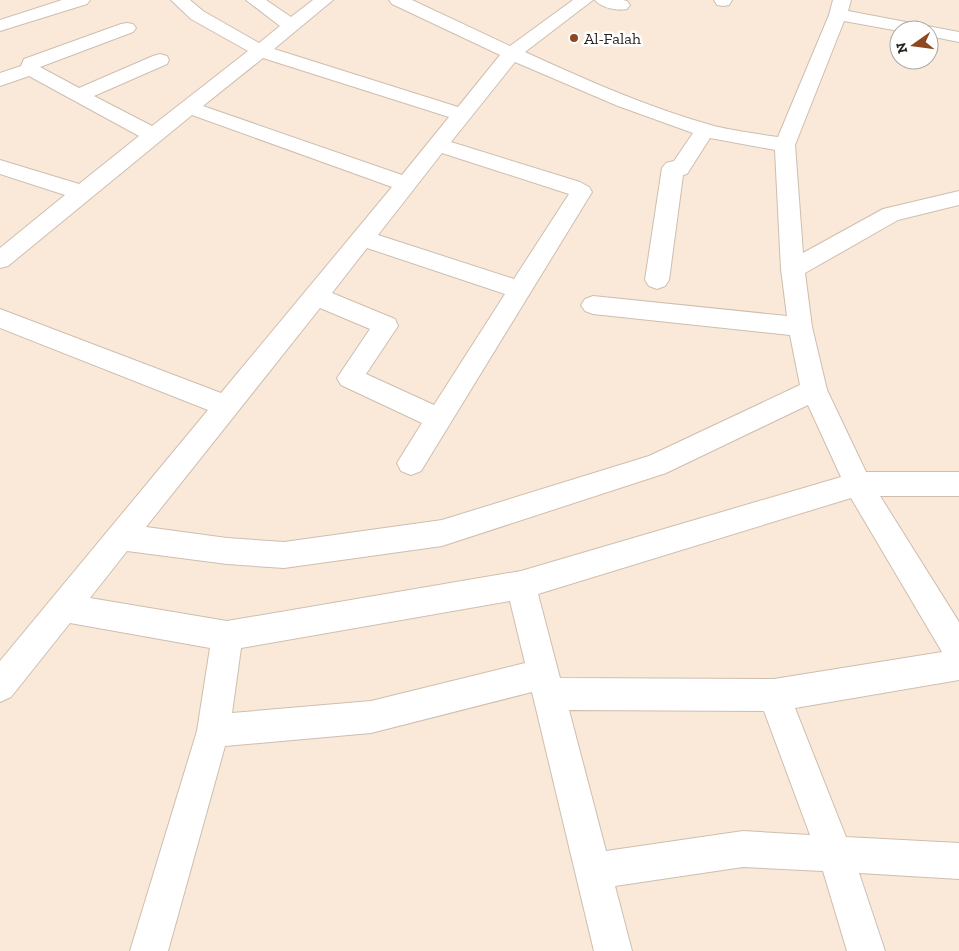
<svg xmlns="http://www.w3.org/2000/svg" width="959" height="951" font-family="'Zilla Slab',serif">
<rect width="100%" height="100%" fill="#fae9d9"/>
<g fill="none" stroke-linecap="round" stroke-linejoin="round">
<defs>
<g id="minor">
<polygon points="62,0 90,0 87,4 0,31 0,20"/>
<path d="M171,0H190L203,11L259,43L280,26L246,0H266L291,17L313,0H333L274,49L458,107L500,55L392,4L389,0H412L510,46L573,0H593L525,52C586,80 649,108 714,126C735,131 757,134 778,137L829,15L833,0H851L848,11L959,32V42L929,36V30L899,31L844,21L795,145L803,253L883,209L959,191V205L898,220L805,273L812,327L827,390L866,472H959V496H880L959,622V680L795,708L846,837L959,843V879L859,873L885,951H847L823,871L743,867L615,886L632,951H594L532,692L371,733L225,746L168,951H130L197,731L210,648L70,623L11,697L0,702V661L208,410L0,328V309L221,393L392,187L192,115L8,266L0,268V248L65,195L0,174V160L79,184L139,136L29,76L0,86V73L21,66L24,59L121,24L127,23L133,24L136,28L133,32L40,67L79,88L153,56L160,54L167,56L169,60L167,64L94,96L152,126L248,51L191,19ZM263,58L449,117L402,175L203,106ZM515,62L618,106L693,133L674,161L666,163L662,168L645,280L649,286L657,289L665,286L669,280L683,175L687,174L710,138L775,150L781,269L787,316L593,296L585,299L581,305L585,311L593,314L790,335L800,385L649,456L442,520L284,542L227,538L146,527L320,308L370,329L337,378L341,385L422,423L397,463L401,471L411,475L421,471L592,192L589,187L580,182L451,142ZM442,153L569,194L514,279L378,235ZM367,248L505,294L434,405L366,374L398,326L395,319L332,293ZM808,405L841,477L521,571L227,621L90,598L127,551L227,564L284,568L442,546L666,473ZM851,498L942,652L774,679L560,678L538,594ZM510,601L525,663L371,701L232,713L241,648ZM569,710L764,711L810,835L743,831L606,851Z"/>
<path d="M595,0H623L627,1L630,5L627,9C618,11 601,8 595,0Z"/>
<polygon points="714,0 732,0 729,5 723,6 717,5"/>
</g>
</defs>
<use href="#minor" stroke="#cebeaf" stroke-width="2"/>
<use href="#minor" fill="#fff" fill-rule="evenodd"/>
</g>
<circle fill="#8e4821" stroke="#fff" stroke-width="2" cx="574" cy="38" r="5"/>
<g text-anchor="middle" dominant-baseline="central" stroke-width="5" stroke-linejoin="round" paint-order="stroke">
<g font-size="16" fill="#29231d" stroke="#fff" text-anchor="start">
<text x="584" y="38">Al-Falah</text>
</g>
</g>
<g transform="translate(914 45) rotate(256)"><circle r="24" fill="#ffffff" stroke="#a9a7a5"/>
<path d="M0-4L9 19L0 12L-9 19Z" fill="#8e4821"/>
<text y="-8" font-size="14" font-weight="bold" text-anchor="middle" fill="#29231d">N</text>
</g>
</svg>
